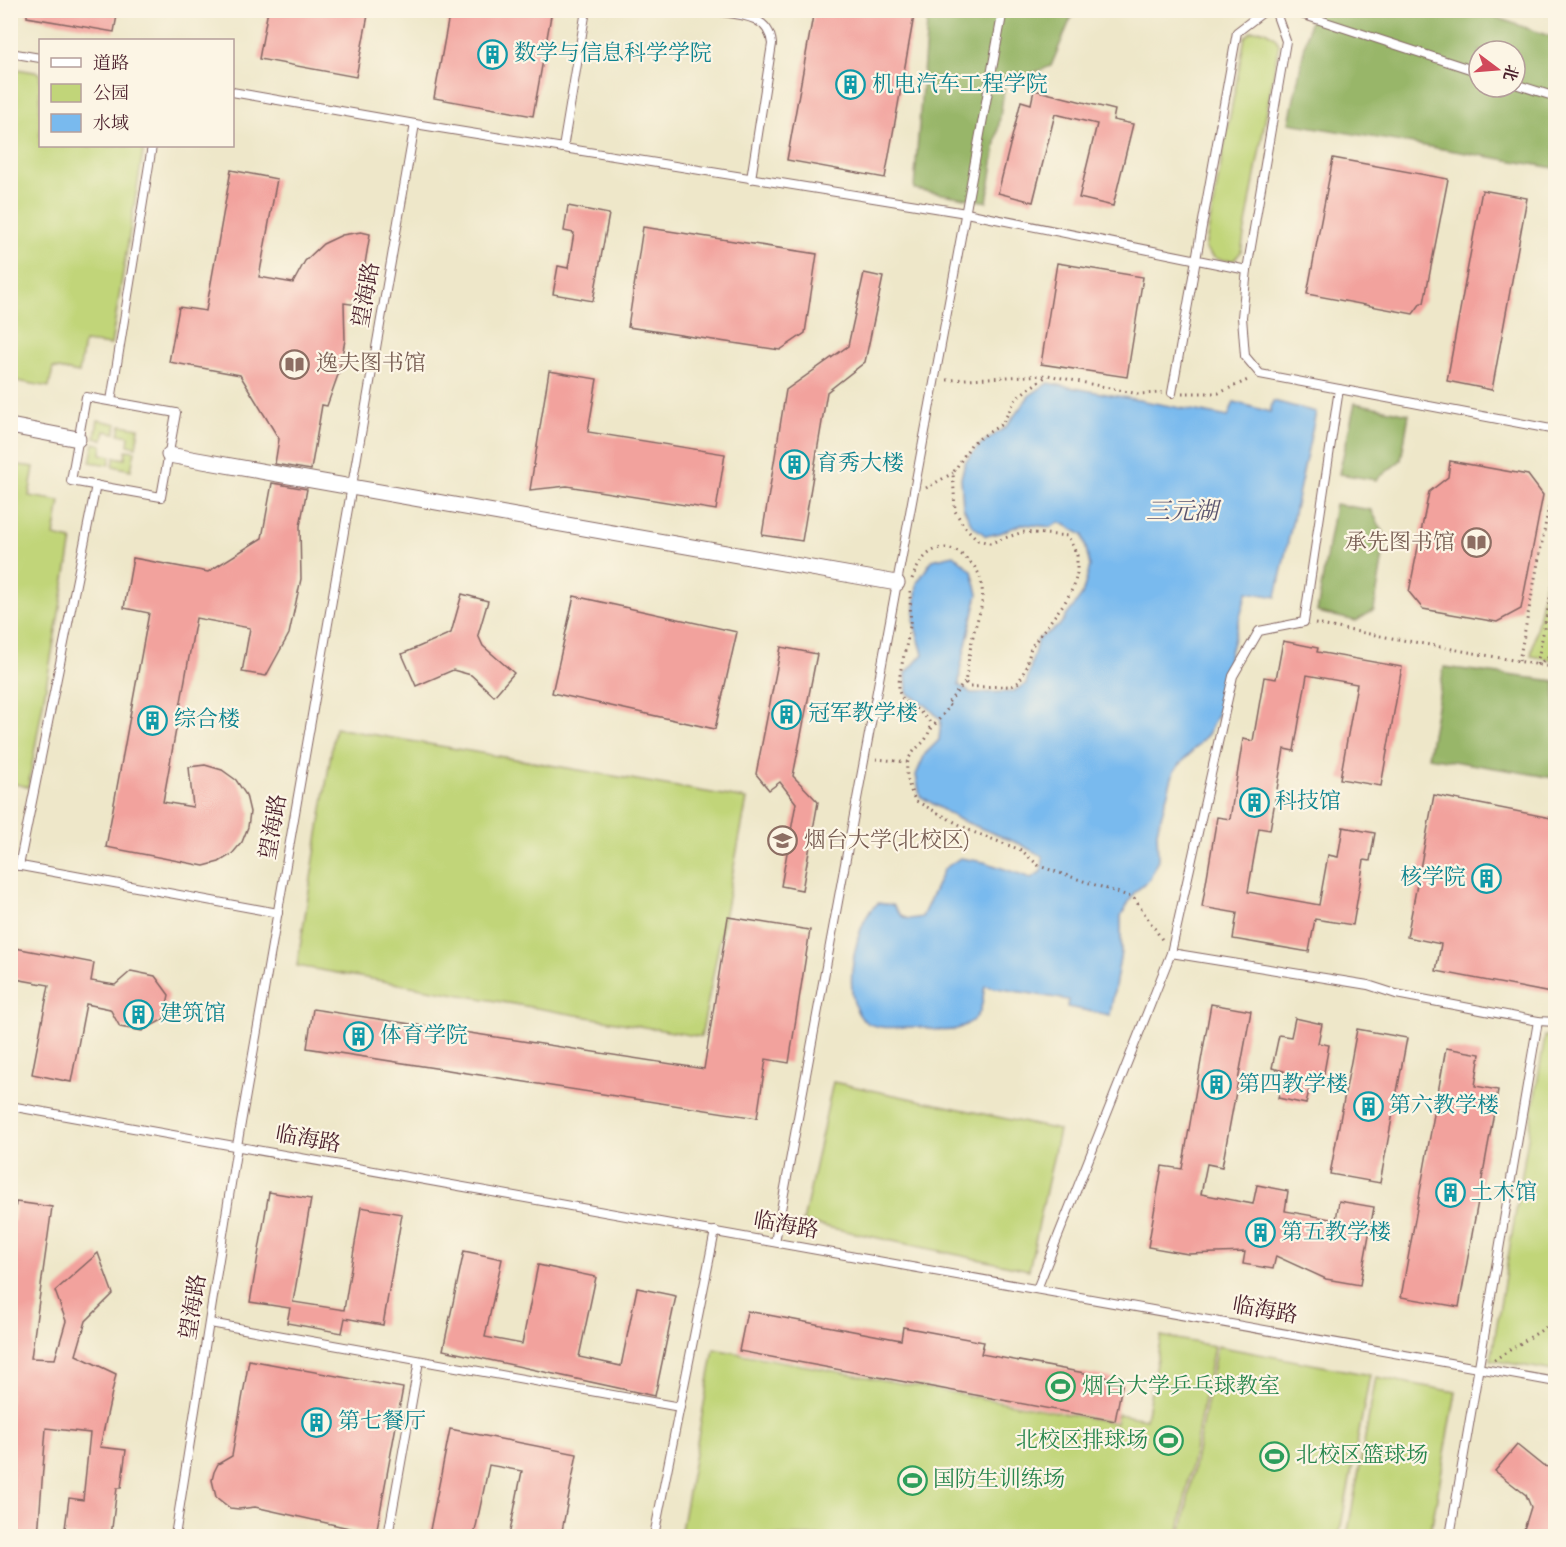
<svg xmlns="http://www.w3.org/2000/svg" width="1566" height="1547" font-family="'IM FELL English','Noto Serif SC',serif">
<rect width="100%" height="100%" fill="#fcf5e5"/>
<filter id="ink" filterUnits="userSpaceOnUse"><feTurbulence type="fractalNoise" baseFrequency=".0167" numOctaves="2"/><feDisplacementMap in="SourceGraphic" scale="12" xChannelSelector="R" yChannelSelector="G"/><feConvolveMatrix kernelMatrix="1 2 1 2 8 2 1 2 1" color-interpolation-filters="sRGB"/></filter>
<filter id="wash" filterUnits="userSpaceOnUse"><feTurbulence type="fractalNoise" baseFrequency=".008" numOctaves="4" result="noise"/><feDisplacementMap in="SourceGraphic" scale="24" xChannelSelector="R" yChannelSelector="G"/><feGaussianBlur stdDeviation="1.35" result="paint"/><feColorMatrix in="noise" values="0 0 0 0 0 0 0 0 0 0 0 0 0 0 0 0 0 1.4 0 .05"/><feComposite in="paint" operator="in"/></filter>
<g filter="url(#wash)">
<rect width="100%" height="100%" fill="#eee7c9"/>
<g fill="#c1d579" stroke="#867a52" stroke-width="1.5">
<path d="M1263,30L1274,36L1279,44L1241,252L1234,260C1220,261 1213,260 1205,248L1245,37L1252,31Z"/>
<polygon points="11,68 40,73 40,146 144,146 111,345 84,342 79,373 53,368 49,387 11,380"/>
<polygon points="98,420 117,424 115,433 105,431 103,440 95,438"/>
<polygon points="121,425 139,428 136,447 128,445 129,436 119,434"/>
<polygon points="94,443 102,445 101,454 111,456 109,465 90,462"/>
<polygon points="126,450 135,451 131,470 113,466 115,457 125,459"/>
<polygon points="11,464 34,467 29,496 60,501 54,536 72,540 28,787 11,783"/>
<polygon points="1555,531 1555,660 1531,656"/>
<polygon points="335,728 747,799 701,1037 297,966"/>
<polygon points="1545,1036 1556,1037 1555,1371 1491,1360"/>
<polygon points="833,1082 1059,1130 1029,1270 803,1222"/>
<polygon points="1161,1336 1214,1346 1178,1536 680,1536 714,1349 1116,1423 1118,1414 1146,1419"/>
<polygon points="1217,1346 1370,1375 1339,1536 1181,1536"/>
<polygon points="1376,1377 1456,1392 1430,1536 1347,1536"/>
</g>
<g fill="#98b669" stroke="#716a4a" stroke-width="1.5" fill-rule="evenodd">
<polygon points="928,11 1074,11 1051,66 1005,84 987,202 914,189"/>
<path d="M1312,11H1478L1555,38V168L1289,123ZM1479,51H1515V87H1479Z"/>
<polygon points="1355,403 1409,414 1401,460 1376,480 1339,474"/>
<polygon points="1335,504 1371,510 1386,537 1374,610 1356,621 1317,612"/>
<polygon points="1444,667 1555,681 1555,778 1428,757"/>
</g>
<path fill="#79baee" stroke="#626c8c" stroke-width="1.5" d="M1048,383L1228,417L1234,402L1270,412L1273,401L1316,412L1276,597L1247,592L1229,656L1223,701L1208,734L1174,771L1157,831L1158,859L1150,879L1134,893L1121,916V952L1110,1015L1067,1007L1068,1000L985,986C983,994 983,1006 979,1013C976,1020 964,1026 957,1029C943,1033 930,1028 916,1027C901,1026 879,1031 866,1022C840,1004 854,934 869,913C871,909 875,906 878,903L893,905C902,919 906,921 922,917L944,869L960,858L984,862L1031,878L1042,871L1043,857L1020,844L958,819L920,796L916,775L925,754L939,740L941,720L927,706L907,693L906,673L923,654L914,623L917,583L932,560L954,555L972,571L978,594L960,670L959,685L971,693L1012,692L1026,684L1038,639L1059,626L1082,595L1090,566L1083,535L1060,522L1051,527L1022,524L1000,533L986,536L972,525L963,507L961,478L965,462L981,444L1006,427L1029,396Z"/>
<g id="blocks">
<g fill="#f2a29d">
<polygon points="27,10 118,10 114,32 27,17"/>
<polygon points="268,10 369,10 356,77 259,59"/>
<polygon points="450,10 552,10 533,116 434,98"/>
<polygon points="814,10 915,10 885,178 787,160"/>
<polygon points="1034,90 1115,110 1113,120 1133,124 1113,206 1079,198 1097,124 1055,114 1033,202 998,193 1021,101 1031,104"/>
<polygon points="1333,158 1448,179 1424,303 1421,303 1413,314 1307,294"/>
<polygon points="231,170 277,179 259,277 293,283 305,261 323,244 342,235 361,232 370,234 358,305 344,303 345,340 339,372 327,406 322,405 311,470 275,464 279,439 240,375 169,362 179,307 206,311"/>
<polygon points="1482,190 1527,198 1492,390 1447,381"/>
<polygon points="568,206 609,214 593,301 553,294 558,266 568,268 574,233 564,231"/>
<polygon points="643,227 817,254 805,333 780,350 628,327"/>
<polygon points="1057,263 1143,277 1127,377 1041,364"/>
<polygon points="864,273 883,277 865,362 827,392 802,541 762,535 786,390 848,346"/>
<polygon points="549,371 597,379 588,432 725,454 716,510 567,486 530,490"/>
<polygon points="1450,461 1528,475 1543,495 1521,609 1497,622 1423,609 1409,592 1429,492 1448,477"/>
<polygon points="272,483 307,489 300,526 301,579 289,634 266,676 242,672 250,628 196,618 163,802 193,807 189,767 205,765 222,770 236,780 246,795 250,812 248,827 242,842 232,854 219,862 204,866 106,847 149,613 124,608 133,558 208,572 262,538"/>
<polygon points="462,594 488,601 478,635 483,646 514,673 494,696 471,675 453,670 416,686 402,654 451,633"/>
<polygon points="574,596 737,632 715,729 552,693"/>
<polygon points="1283,641 1318,648 1317,652 1402,667 1381,786 1340,779 1357,684 1307,675 1294,751 1284,749 1270,830 1259,828 1248,892 1319,905 1328,855 1338,857 1343,827 1375,833 1370,861 1364,860 1353,925 1315,919 1309,952 1233,939 1237,913 1202,907 1217,817 1230,819 1243,739 1253,741 1264,677 1276,679"/>
<polygon points="781,647 817,654 793,776 818,802 802,890 781,886 796,803 780,782 769,790 756,774"/>
<polygon points="1434,795 1556,819 1556,994 1436,971 1441,944 1407,937"/>
<polygon points="728,917 810,930 789,1063 766,1059 757,1118 307,1048 313,1009 704,1069"/>
<polygon points="10,947 94,963 91,981 115,985 131,971 155,976 169,995 164,1019 142,1031 120,1027 110,1009 86,1004 71,1082 32,1074 49,985 10,978"/>
<polygon points="1211,1004 1251,1011 1222,1167 1207,1164 1201,1194 1253,1204 1257,1185 1288,1191 1285,1211 1336,1220 1339,1201 1374,1207 1360,1285 1326,1279 1276,1256 1273,1269 1243,1264 1245,1252 1188,1254 1148,1247 1162,1166 1182,1169"/>
<polygon points="1295,1018 1322,1024 1318,1043 1329,1045 1323,1078 1312,1076 1306,1104 1278,1098 1284,1071 1272,1068 1279,1035 1291,1037"/>
<polygon points="1357,1029 1407,1038 1380,1183 1330,1174"/>
<polygon points="1446,1048 1480,1054 1475,1086 1498,1090 1459,1307 1401,1297"/>
<polygon points="269,1192 311,1199 293,1302 344,1310 361,1207 402,1214 383,1325 345,1318 342,1333 287,1323 290,1308 250,1302"/>
<polygon points="16,1202 52,1207 31,1358 55,1359 66,1321 55,1291 98,1253 113,1294 86,1321 76,1355 116,1374 100,1447 126,1450 121,1488 117,1488 111,1536 64,1536 69,1498 83,1500 90,1433 46,1428 38,1536 10,1536 10,1220 14,1221"/>
<polygon points="464,1251 502,1259 485,1337 522,1344 538,1265 596,1277 579,1357 621,1366 637,1288 676,1296 655,1396 443,1350"/>
<polygon points="747,1311 901,1340 903,1327 984,1342 981,1354 1123,1380 1115,1421 739,1351"/>
<polygon points="249,1360 403,1388 376,1534 255,1507 239,1509 230,1508 216,1497 212,1480 214,1472 218,1464 232,1456"/>
<polygon points="450,1429 577,1454 561,1536 509,1536 522,1471 489,1465 474,1536 462,1536 430,1530"/>
<polygon points="1517,1445 1543,1466 1556,1468 1556,1536 1522,1536 1531,1507 1526,1495 1495,1471"/>
</g>
</g>
</g>
<g filter="url(#ink)">
<use href="#blocks" fill-opacity="0" stroke="#836562" stroke-width="1.5"/>
<g fill="none" stroke-linecap="round" stroke-linejoin="round">
<defs>
<g id="lane">
<path d="M708,10C734,15 769,12 772,44L751,179"/>
<polyline points="1275,10 1286,41 1247,270 1242,317 1245,356 1260,374 1556,430"/>
<polyline points="1289,10 1479,72"/>
<polyline points="10,53 40,58"/>
<polyline points="1515,84 1556,97"/>
<polyline points="232,92 415,124 966,213 1247,270"/>
<polyline points="563,148 586,10"/>
<polyline points="1339,389 1304,622 1259,631 1233,676 1171,953 1368,985 1396,994 1538,1021 1556,1022"/>
<polyline points="1172,393 1237,32 1266,10"/>
<polygon points="86,397 176,413 161,497 71,481"/>
<polyline points="111,401 152,146"/>
<polyline points="10,864 278,913"/>
<polyline points="19,866 96,485"/>
<polyline points="10,1106 1556,1382"/>
<polyline points="775,1242 1003,10"/>
<polyline points="1037,1289 1171,953"/>
<polyline points="210,1323 680,1407"/>
<polyline points="175,1536 237,1146 415,124"/>
<polyline points="388,1536 419,1361"/>
<polyline points="654,1536 715,1231"/>
<polyline points="1450,1536 1538,1021"/>
</g>
<g id="street">
<polyline points="10,426 78,439"/>
<polyline points="169,455 897,583"/>
</g>
</defs>
<use href="#lane" stroke="#836562" stroke-width="10"/>
<use href="#street" stroke="#836562" stroke-width="17"/>
<g stroke="#836562" stroke-width="3" stroke-dasharray="1.5 4.5" stroke-linecap="butt">
<polyline points="947,380 1048,375 1138,394 1163,393"/>
<polyline points="1182,393 1219,393 1250,379"/>
<polyline points="926,488 953,473"/>
<path d="M912,579C922,552 942,536 967,559C974,566 980,572 981,582C986,605 977,616 973,636C969,652 968,667 965,682L970,687L1012,686L1019,682L1027,665L1031,647L1065,602L1074,586L1077,573V555L1068,536L1023,532L990,543L978,540L964,526L955,511L953,473L972,443L1002,424L1017,397L1048,375"/>
<path d="M910,591C910,602 911,614 910,625C909,641 895,681 900,694C905,706 923,710 930,723C929,743 921,741 911,755C902,767 909,790 916,801L973,832L1021,850L1039,866L1134,898L1163,941"/>
<polyline points="1315,624 1556,668"/>
<polyline points="1519,661 1556,470"/>
<polyline points="1537,664 1556,568"/>
<polyline points="1537,665 1556,652"/>
<polyline points="931,729 950,706 947,704 965,682"/>
<polyline points="876,759 907,762"/>
<polyline points="1494,1360 1556,1321"/>
</g>
<use href="#lane" stroke="#fff" stroke-width="8"/>
<use href="#street" stroke="#fff" stroke-width="15"/>
</g>
</g>
<defs>
<symbol id="building-ring" viewBox="-11 -11 22 22"><circle r="9.5" fill="#fcf5e5" stroke="#0f9aa8" stroke-width="1.5"/><path d="M-4-6H4V6H1V3H-1V6H-4ZM-2.5-4.3h1.7v1.8h-1.7ZM.8-4.3h1.7v1.8H.8ZM-2.5-1h1.7V.8h-1.7ZM.8-1h1.7V.8H.8Z" fill="#0f9aa8"/></symbol>
<symbol id="library-ring" viewBox="-11 -11 22 22"><circle r="9.5" fill="#fcf5e5" stroke="#8d6e63" stroke-width="1.5"/><path d="M-6-4Q-3-5.5-.7-3.5V5Q-3 3-6 4ZM6-4Q3-5.5 .7-3.5V5Q3 3 6 4Z" fill="#8d6e63"/></symbol>
<symbol id="university-ring" viewBox="-11 -11 22 22"><circle r="9.5" fill="#fcf5e5" stroke="#8d6e63" stroke-width="1.5"/><path d="M0-5L7-2L0 1L-7-2ZM-4 1L0 2.5L4 1V4Q0 6-4 4Z" fill="#8d6e63"/></symbol>
<symbol id="stadium-ring" viewBox="-11 -11 22 22"><circle r="9.5" fill="#fcf5e5" stroke="#2e9e5b" stroke-width="1.5"/><path d="M0-5a6.5 5 0 1 0 0 10a6.5 5 0 1 0 0-10ZM-3.5-1.8h7v3.6h-7Z" fill="#2e9e5b"/></symbol>
</defs>
<g fill-rule="evenodd">
<use href="#building-ring" x="476" y="38" width="33" height="33"/>
<use href="#building-ring" x="834" y="68" width="33" height="33"/>
<use href="#library-ring" x="278" y="348" width="33" height="33"/>
<use href="#building-ring" x="778" y="448" width="33" height="33"/>
<use href="#library-ring" x="1460" y="526" width="33" height="33"/>
<use href="#building-ring" x="770" y="698" width="33" height="33"/>
<use href="#building-ring" x="136" y="704" width="33" height="33"/>
<use href="#building-ring" x="1238" y="786" width="33" height="33"/>
<use href="#university-ring" x="766" y="824" width="33" height="33"/>
<use href="#building-ring" x="1470" y="862" width="33" height="33"/>
<use href="#building-ring" x="122" y="998" width="33" height="33"/>
<use href="#building-ring" x="342" y="1020" width="33" height="33"/>
<use href="#building-ring" x="1200" y="1068" width="33" height="33"/>
<use href="#building-ring" x="1352" y="1090" width="33" height="33"/>
<use href="#building-ring" x="1434" y="1176" width="33" height="33"/>
<use href="#building-ring" x="1244" y="1216" width="33" height="33"/>
<use href="#stadium-ring" x="1044" y="1370" width="33" height="33"/>
<use href="#building-ring" x="300" y="1406" width="33" height="33"/>
<use href="#stadium-ring" x="1152" y="1424" width="33" height="33"/>
<use href="#stadium-ring" x="1258" y="1440" width="33" height="33"/>
<use href="#stadium-ring" x="896" y="1464" width="33" height="33"/>
</g>
<g text-anchor="middle" dominant-baseline="central" stroke-width="4.5" stroke-linejoin="round" paint-order="stroke">
<g font-size="22" fill="#0d838f" stroke="#fcf5e5" text-anchor="start">
<text x="514" y="54">数学与信息科学学院</text>
<text x="872" y="85">机电汽车工程学院</text>
<text x="816" y="464">育秀大楼</text>
<text x="808" y="714">冠军教学楼</text>
<text x="174" y="720">综合楼</text>
<text x="1275" y="802">科技馆</text>
<text x="1466" y="878" text-anchor="end">核学院</text>
<text x="160" y="1014">建筑馆</text>
<text x="380" y="1036">体育学院</text>
<text x="1238" y="1085">第四教学楼</text>
<text x="1389" y="1106">第六教学楼</text>
<text x="1471" y="1193">土木馆</text>
<text x="1281" y="1233">第五教学楼</text>
<text x="338" y="1422">第七餐厅</text>
</g>
<g font-size="22" fill="#4a1f2b" stroke="#fcf5e5">
<text transform="translate(367 295) rotate(-80)">望海路</text>
<text transform="translate(274 827) rotate(-80)">望海路</text>
<text transform="translate(308 1140) rotate(10)">临海路</text>
<text transform="translate(786 1226) rotate(10)">临海路</text>
<text transform="translate(194 1307) rotate(-81)">望海路</text>
<text transform="translate(1265 1311) rotate(10)">临海路</text>
</g>
<g font-size="22" fill="#785e54" stroke="#fcf5e5" text-anchor="start">
<text x="316" y="364">逸夫图书馆</text>
<text x="1455" y="543" text-anchor="end">承先图书馆</text>
<text x="804" y="841">烟台大学(北校区)</text>
</g>
<g font-size="22" fill="#27864d" stroke="#fcf5e5" text-anchor="start">
<text x="1082" y="1387">烟台大学乒乓球教室</text>
<text x="1148" y="1441" text-anchor="end">北校区排球场</text>
<text x="1296" y="1456">北校区篮球场</text>
<text x="933" y="1480">国防生训练场</text>
</g>
<g font-size="24" font-style="italic" fill="#5a556f" stroke="#fcf5e5">
<text x="1182" y="512">三元湖</text>
</g>
</g>
<rect width="1566" height="1547" fill="none" stroke="#fcf5e5" stroke-width="36"/>
<rect x="39" y="39" width="195" height="108" fill="#fcf5e5" stroke="#b59f9b" stroke-width="1.5"/>
<rect x="51" y="58" width="30" height="9" fill="#ffffff" stroke="#b59f9b" stroke-width="1.5"/>
<text x="93" y="69" font-size="18" fill="#4a1f2b">道路</text>
<rect x="51" y="84" width="30" height="18" fill="#c1d579" stroke="#b59f9b" stroke-width="1.5"/>
<text x="93" y="99" font-size="18" fill="#4a1f2b">公园</text>
<rect x="51" y="114" width="30" height="18" fill="#79baee" stroke="#b59f9b" stroke-width="1.5"/>
<text x="93" y="129" font-size="18" fill="#4a1f2b">水域</text>
<g transform="translate(1497 69) rotate(106)"><circle r="28" fill="#fcf5e5" stroke="#b59f9b" stroke-width="1.5"/>
<path d="M0-4.5L10 22L0 15L-10 22Z" fill="#d1495b"/>
<text y="-9" font-size="16" font-weight="bold" text-anchor="middle" fill="#4a1f2b">北</text>
</g>
</svg>
